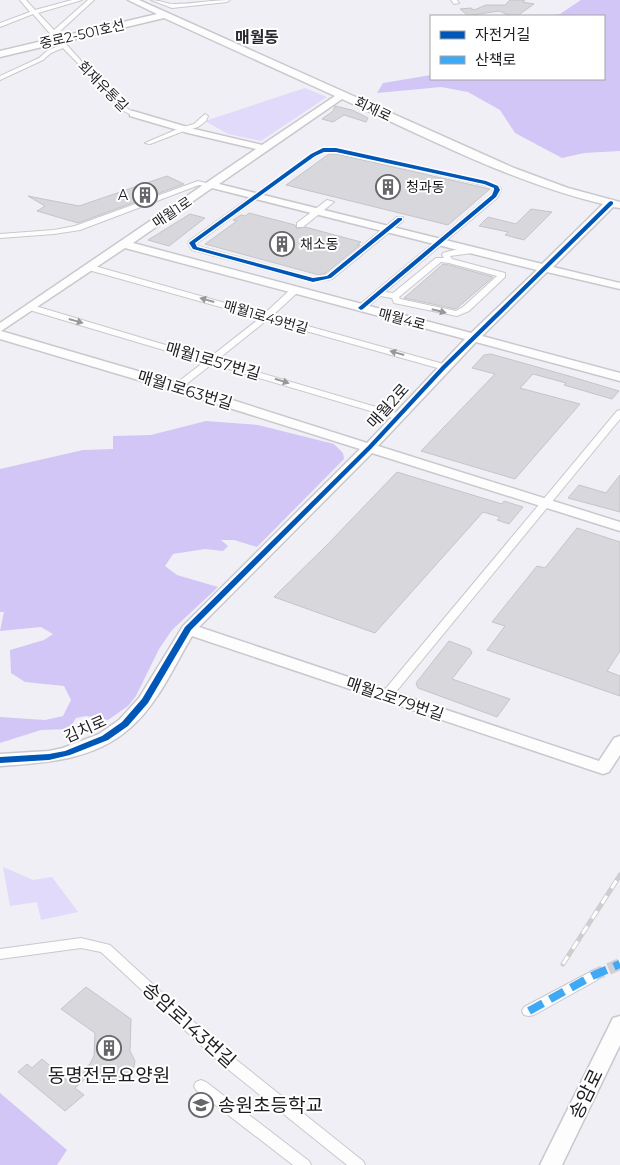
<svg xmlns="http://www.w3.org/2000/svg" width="620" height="1165" font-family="Montserrat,'Noto Sans KR',sans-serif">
<rect width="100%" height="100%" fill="#f0eff5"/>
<g fill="#e1dafa">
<polygon points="305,88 327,97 261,141 228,134 205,121"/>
<polygon points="3,867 33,880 52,877 78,912 41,920 37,902 10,906"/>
</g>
<g fill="#d2c6f6">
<polygon points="581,0 620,0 620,151 584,153 562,158 515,133 500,110 468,92 441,87 377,93 383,83 431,75 431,79 604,79 604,16 544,16 560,14"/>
<polygon points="206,421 258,425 334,444 343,453 344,459 257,547 234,540 221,540 228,546 223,551 205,549 173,554 165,566 177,575 218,587 172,630 159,649 136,696 128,706 108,720 86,716 76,718 69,729 41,730 0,743 0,717 45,720 63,716 71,700 64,686 25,682 11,673 10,650 44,640 53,634 41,627 0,631 4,612 0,612 0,469 83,450 113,449 113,436 151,435"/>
<polygon points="0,1093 67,1150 57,1165 0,1165"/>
</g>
<g fill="#d8d7dc" stroke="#c5c5c9">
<polygon points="510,0 525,0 522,2 534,4 517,16 511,16 499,11 466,16 466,14 460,9 471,8 474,10 486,5 505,5"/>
<polygon points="335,106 352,110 368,118 366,122 344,115 333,122 322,119 333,111"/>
<polygon points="329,154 336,154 490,189 448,225 286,185"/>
<polygon points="167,176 184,184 78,223 37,211 45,206 28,196 79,206"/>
<polygon points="531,209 552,212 524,240 505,235 508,232 479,226 488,217 516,224"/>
<polygon points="249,213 295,225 297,229 305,227 361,242 357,245 360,245 326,273 319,275 205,244 237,221 233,220 241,215 245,216"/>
<polygon points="190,214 205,218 169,246 148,240"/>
<polygon points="443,264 449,265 493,277 456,309 404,298"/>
<polygon points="491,354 569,376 619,391 612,399 564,385 566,383 533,374 520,388 580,404 515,479 421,451 495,374 472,368 484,355"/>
<polygon points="397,472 502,504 504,501 523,507 509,524 497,520 500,517 483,512 375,633 274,597 328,544"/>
<polygon points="620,475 620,512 568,498 579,485 606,493"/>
<polygon points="577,528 620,542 620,651 607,671 620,676 620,696 487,650 505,626 492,622 537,566 545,568"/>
<polygon points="449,641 470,649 472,653 452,679 510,699 497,717 418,688 416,683"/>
<polygon points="86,987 131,1019 130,1051 135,1061 134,1066 128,1077 115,1082 101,1081 90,1074 75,1088 84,1095 65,1111 18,1072 27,1064 32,1068 42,1059 69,1082 90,1064 94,1056 95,1033 61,1009"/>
</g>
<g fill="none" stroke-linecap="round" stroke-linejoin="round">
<polyline stroke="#d0cfd5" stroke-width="12" stroke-dasharray="12 6" stroke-linecap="butt" points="592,976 620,964"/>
<defs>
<g id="street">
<polygon points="20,0 26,0 35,10 72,0 82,0 38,13 54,30 88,0 94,0 57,34 93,74 128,109 135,113 135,115 131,115 124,111 63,48 51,53 43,60 0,80 0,76 39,58 47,51 60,45 33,14 0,27 0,23 30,12"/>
<path d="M151,0C159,0 167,4 174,4C193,4 211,0 230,0L227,2L172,8Z"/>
<polygon points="451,0 457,0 459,3 454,4"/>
<polygon points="205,114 208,116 206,121 198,127 184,131 150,144 145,143 180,128 194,124"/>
<path d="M323,148H336L486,181L500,187L501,190L497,198L385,292L393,293L436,258H444L442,255L443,253C453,250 467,246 476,251L472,253L450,256L452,259L505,273V277L469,311L457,316L394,303L392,298L380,296L364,310H358V306L491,195L493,190V188L484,185L336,152H324L315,156L196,244L198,246L313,278L327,275L397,217H403V221L332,279L313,282L192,250L188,243L189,241L311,154ZM441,262L449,263L497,276L463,307L456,311L400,299L399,297Z"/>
<polygon points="198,181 214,185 211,187 199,185 80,230 54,234 0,238 0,234 54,230 75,226"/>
<polygon points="327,200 334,202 303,227 297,227 297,223"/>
<polygon points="85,265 91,265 264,314 292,288 298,288 298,292 272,316 447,365 448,367 447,369 441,369 267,320 217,360 400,414 401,416 400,418 394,418 212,364 180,389 174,389 174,385 204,362 26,309 25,307 29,305 32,305 209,358 260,318 85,269"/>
<polygon points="620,410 620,419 390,699 382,699 381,696 382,693 617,411"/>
<polygon points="81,938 110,945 229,1054 363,1161 365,1165 347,1165 219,1062 101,952 81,948 0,959 0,949"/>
<polygon points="592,971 597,972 598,976 597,980 534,1015 529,1016 524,1015 522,1011 524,1007"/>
<polygon points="201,1080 206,1082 309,1161 311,1165 293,1165 196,1090 194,1086 196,1082"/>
</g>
<g id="secondary">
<path d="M128,0H139L514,168L568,188L620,202V208L613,207L553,267L620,283V289L547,272L482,336L620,373V381L476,342L378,446L620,522V531L372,453L199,627L599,761L614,738L620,736V755L609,772L603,774L597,772L192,636C174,666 158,704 130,728C95,760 45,763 0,766V754L49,751L63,748L99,734L119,720L139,698L183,626L360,449L172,390L0,339V323L256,149L188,133L130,116V112L133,111L194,129L262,145L335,96L164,18L0,57V51L157,14ZM342,99C427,138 512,182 603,204L542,264L219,184ZM212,188L537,270L471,333L133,243ZM125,248L465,339L367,443L182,384L1,331Z"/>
<polygon points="620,1016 620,1045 562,1165 540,1165 613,1018"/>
</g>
</defs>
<use href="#street" stroke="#c9c8cd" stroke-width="2"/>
<use href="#secondary" stroke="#c9c8cd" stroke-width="3"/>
<use href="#street" fill="#fdfdfe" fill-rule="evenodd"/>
<use href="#secondary" fill="#fdfdfe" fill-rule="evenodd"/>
<defs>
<polyline id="rail" points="563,964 620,875"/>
</defs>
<use href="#rail" stroke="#ceced0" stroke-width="5"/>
<use href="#rail" stroke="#fff" stroke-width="3" stroke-dasharray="9" stroke-linecap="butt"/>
<polyline stroke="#3fa9f5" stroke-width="8" stroke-dasharray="16 8" stroke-linecap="butt" points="529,1011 592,976 620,964"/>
<defs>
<g id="cycleway">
<polygon points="323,148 336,148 486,181 498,186 500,190 496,197 363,309 361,310 358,308 359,307 492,195 494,190 494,188 484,184 336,152 324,152 315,156 195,243 197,247 313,278 327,276 398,218 402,218 402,220 331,278 313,282 193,249 189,243 190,242 311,154"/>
<polygon points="611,201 613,202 613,204 446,368 372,448 191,630 148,703 128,726 108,740 70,755 49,760 0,763 0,757 49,754 65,751 102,736 122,722 142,699 185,627 368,446 442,366 609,202"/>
</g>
</defs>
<use href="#cycleway" stroke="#fff" stroke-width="3"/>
<use href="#cycleway" fill="#0057b8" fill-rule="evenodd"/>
</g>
<defs><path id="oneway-solid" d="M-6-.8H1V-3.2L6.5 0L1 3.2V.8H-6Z" transform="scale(1.25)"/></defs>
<g fill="#98989a">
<use href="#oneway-solid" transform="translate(207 300) rotate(-164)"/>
<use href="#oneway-solid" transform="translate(439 311) rotate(14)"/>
<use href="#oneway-solid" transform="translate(76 321) rotate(16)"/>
<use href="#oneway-solid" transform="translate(397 353) rotate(-164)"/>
<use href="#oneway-solid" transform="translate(282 381) rotate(17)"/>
</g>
<defs>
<symbol id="building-ring" viewBox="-11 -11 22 22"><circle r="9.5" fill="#fff" stroke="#67666b" stroke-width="1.5"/><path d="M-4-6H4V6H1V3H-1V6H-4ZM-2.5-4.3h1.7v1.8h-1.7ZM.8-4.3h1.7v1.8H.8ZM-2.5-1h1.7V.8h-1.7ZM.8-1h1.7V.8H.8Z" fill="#67666b"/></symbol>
<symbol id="school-ring" viewBox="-11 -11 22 22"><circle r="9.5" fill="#fff" stroke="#67666b" stroke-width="1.5"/><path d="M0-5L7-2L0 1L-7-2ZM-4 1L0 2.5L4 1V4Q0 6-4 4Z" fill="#67666b"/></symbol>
</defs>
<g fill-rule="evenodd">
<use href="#building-ring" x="374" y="173" width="28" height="28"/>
<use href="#building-ring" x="131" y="181" width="28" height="28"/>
<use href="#building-ring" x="268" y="230" width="28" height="28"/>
<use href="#building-ring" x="95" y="1034" width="28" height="28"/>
<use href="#school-ring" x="187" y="1091" width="28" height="28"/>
</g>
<g text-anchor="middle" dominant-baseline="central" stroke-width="4" stroke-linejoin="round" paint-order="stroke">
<g font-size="14" fill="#1d1c20" stroke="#fff">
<text transform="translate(82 34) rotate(-13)">중로2-501호선</text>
<text transform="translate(103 86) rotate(45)">회재유통길</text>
<text transform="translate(373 109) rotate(25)">회재로</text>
<text transform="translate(172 212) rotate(-34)">매월1로</text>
<text transform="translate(266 317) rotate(16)">매월1로49번길</text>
<text transform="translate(402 319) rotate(15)">매월4로</text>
</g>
<g font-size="14" fill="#1d1c20" stroke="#fff" text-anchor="start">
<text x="406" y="187">청과동</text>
<text x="128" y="195" text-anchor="end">A</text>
<text x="300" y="244">채소동</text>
</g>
<g font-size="16" font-weight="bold" fill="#2a2931" stroke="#fff">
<text x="257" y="37">매월동</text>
</g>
<g font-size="16" fill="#1d1c20" stroke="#fff">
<text transform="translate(213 361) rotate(16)">매월1로57번길</text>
<text transform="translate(185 390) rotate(17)">매월1로63번길</text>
<text transform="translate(388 406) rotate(-48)">매월2로</text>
<text transform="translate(395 699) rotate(19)">매월2로79번길</text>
<text transform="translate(85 729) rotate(-24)">김치로</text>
</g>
<g font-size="19" fill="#1d1c20" stroke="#fff">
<text transform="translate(189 1025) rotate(42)">송암로143번길</text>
<text transform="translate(586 1094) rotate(-64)">송암로</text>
</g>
<g font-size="19" fill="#1d1c20" stroke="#fff">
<text x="109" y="1075">동명전문요양원</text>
<text x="218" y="1105" text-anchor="start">송원초등학교</text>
</g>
</g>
<rect x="430" y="15" width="175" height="65" fill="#ffffff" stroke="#a5a4a6"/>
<rect x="440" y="31" width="25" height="8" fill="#0057b8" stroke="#a5a4a6"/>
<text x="475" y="40" font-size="15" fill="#1d1c20">자전거길</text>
<rect x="440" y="56" width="25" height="8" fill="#3fa9f5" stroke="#a5a4a6"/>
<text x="475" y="65" font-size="15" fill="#1d1c20">산책로</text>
</svg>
